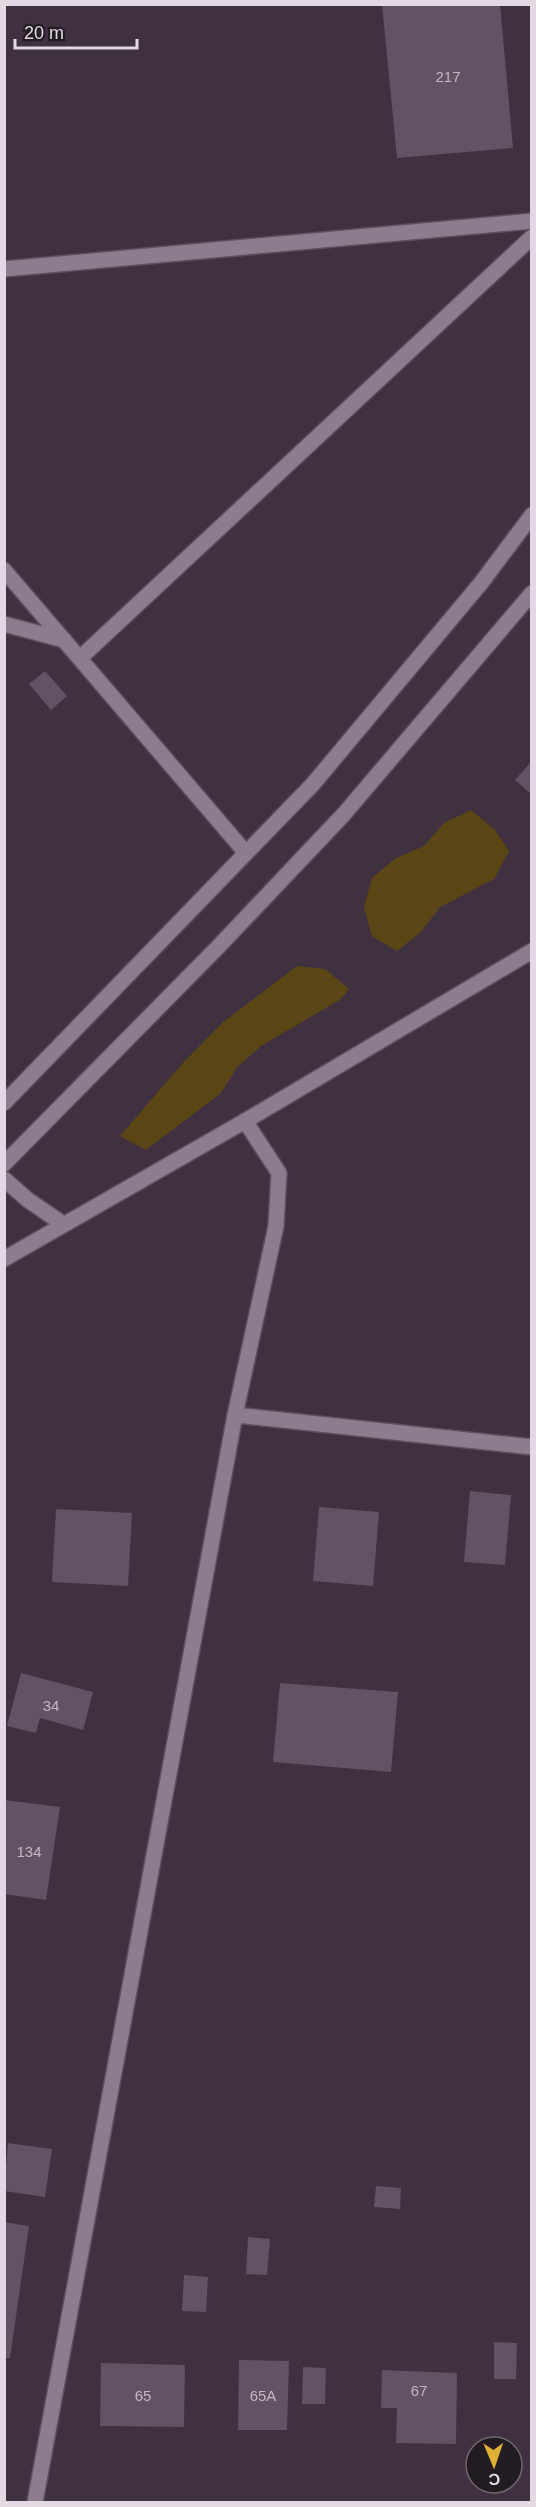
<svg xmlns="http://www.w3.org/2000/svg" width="536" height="2507" font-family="Arial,sans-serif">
<rect width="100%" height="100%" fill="#3f3140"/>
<g fill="#5a4614">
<polygon points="471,810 495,830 509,851 494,879 440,907 421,932 397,951 372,936 364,907 372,878 396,858 424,846 444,823"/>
<polygon points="297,966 325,969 349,989 341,999 261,1046 237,1067 221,1093 146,1150 120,1136 181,1065 222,1023"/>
</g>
<g fill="#625263">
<polygon points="382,4 500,4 513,148 397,158"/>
<polygon points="45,671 67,696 51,710 29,684"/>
<polygon points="532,761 532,795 515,780"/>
<polygon points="470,1491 511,1495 505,1565 464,1562"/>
<polygon points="319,1507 379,1512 373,1586 313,1581"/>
<polygon points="56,1509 132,1513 128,1586 52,1582"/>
<polygon points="21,1673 93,1692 83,1730 40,1718 36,1733 7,1726"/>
<polygon points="280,1683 398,1692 391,1772 273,1762"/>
<polygon points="4,1800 60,1807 46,1900 4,1894"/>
<polygon points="8,2143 52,2149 45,2197 4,2191"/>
<polygon points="376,2186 401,2188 400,2209 374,2207"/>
<polygon points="4,2222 29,2226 10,2358 4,2358"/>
<polygon points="248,2237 270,2239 267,2275 246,2274"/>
<polygon points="184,2275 208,2277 206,2312 182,2311"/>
<polygon points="494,2342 517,2343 516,2379 494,2379"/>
<polygon points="239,2360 289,2361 287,2430 238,2430"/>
<polygon points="101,2363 185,2365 184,2427 100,2426"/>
<polygon points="303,2367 326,2368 325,2404 302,2404"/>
<polygon points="382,2370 457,2373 456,2444 396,2443 397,2408 381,2408"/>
</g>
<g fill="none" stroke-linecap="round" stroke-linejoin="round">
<defs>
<g id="service">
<polyline points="4,269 532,221"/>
<polyline points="4,570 246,853"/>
<polyline points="4,624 64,640"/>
<polyline points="80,658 532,237"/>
<polyline points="235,1415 532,1447"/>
</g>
<polyline id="minor" points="35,2502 235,1415 276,1226 279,1173 245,1121"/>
<g id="tertiary">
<polyline points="4,1179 28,1200 63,1224"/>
<polyline points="4,1259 245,1121 532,951"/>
</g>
<g id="secondary">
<polyline points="4,1103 313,784 481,583 532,515"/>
<polyline points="4,1164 219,946 344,814 532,593"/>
</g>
</defs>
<use href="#service" stroke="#5b4f5c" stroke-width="18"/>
<use href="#minor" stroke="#5b4f5c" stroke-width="18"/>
<use href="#tertiary" stroke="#5b4f5c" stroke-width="18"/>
<use href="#secondary" stroke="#5b4f5c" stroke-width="18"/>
<use href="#service" stroke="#8c7c8d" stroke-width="15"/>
<use href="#minor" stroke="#8c7c8d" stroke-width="15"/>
<use href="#tertiary" stroke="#8c7c8d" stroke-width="15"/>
<use href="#secondary" stroke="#8c7c8d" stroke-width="15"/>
</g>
<g text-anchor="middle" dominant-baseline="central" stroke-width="4.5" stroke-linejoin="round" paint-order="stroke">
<g font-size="15" fill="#c2b7c3">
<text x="448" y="76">217</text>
<text x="51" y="1705">34</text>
<text x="29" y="1851">134</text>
<text x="419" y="2390">67</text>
<text x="143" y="2395">65</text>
<text x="263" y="2395">65А</text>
</g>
</g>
<rect width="536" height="2507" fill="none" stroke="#e2d9e3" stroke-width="12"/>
<g transform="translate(494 2465) rotate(178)"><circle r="28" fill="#221c22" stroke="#6f686f" stroke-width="1.5"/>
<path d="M0-4.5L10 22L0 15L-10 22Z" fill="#dfb034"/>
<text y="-9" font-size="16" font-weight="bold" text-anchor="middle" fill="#e2d9e3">С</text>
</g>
<path d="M15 39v9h122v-9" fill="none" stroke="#e2d9e3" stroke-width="3"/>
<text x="24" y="39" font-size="18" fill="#e2d9e3" stroke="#221c22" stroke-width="4.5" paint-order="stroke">20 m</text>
</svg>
